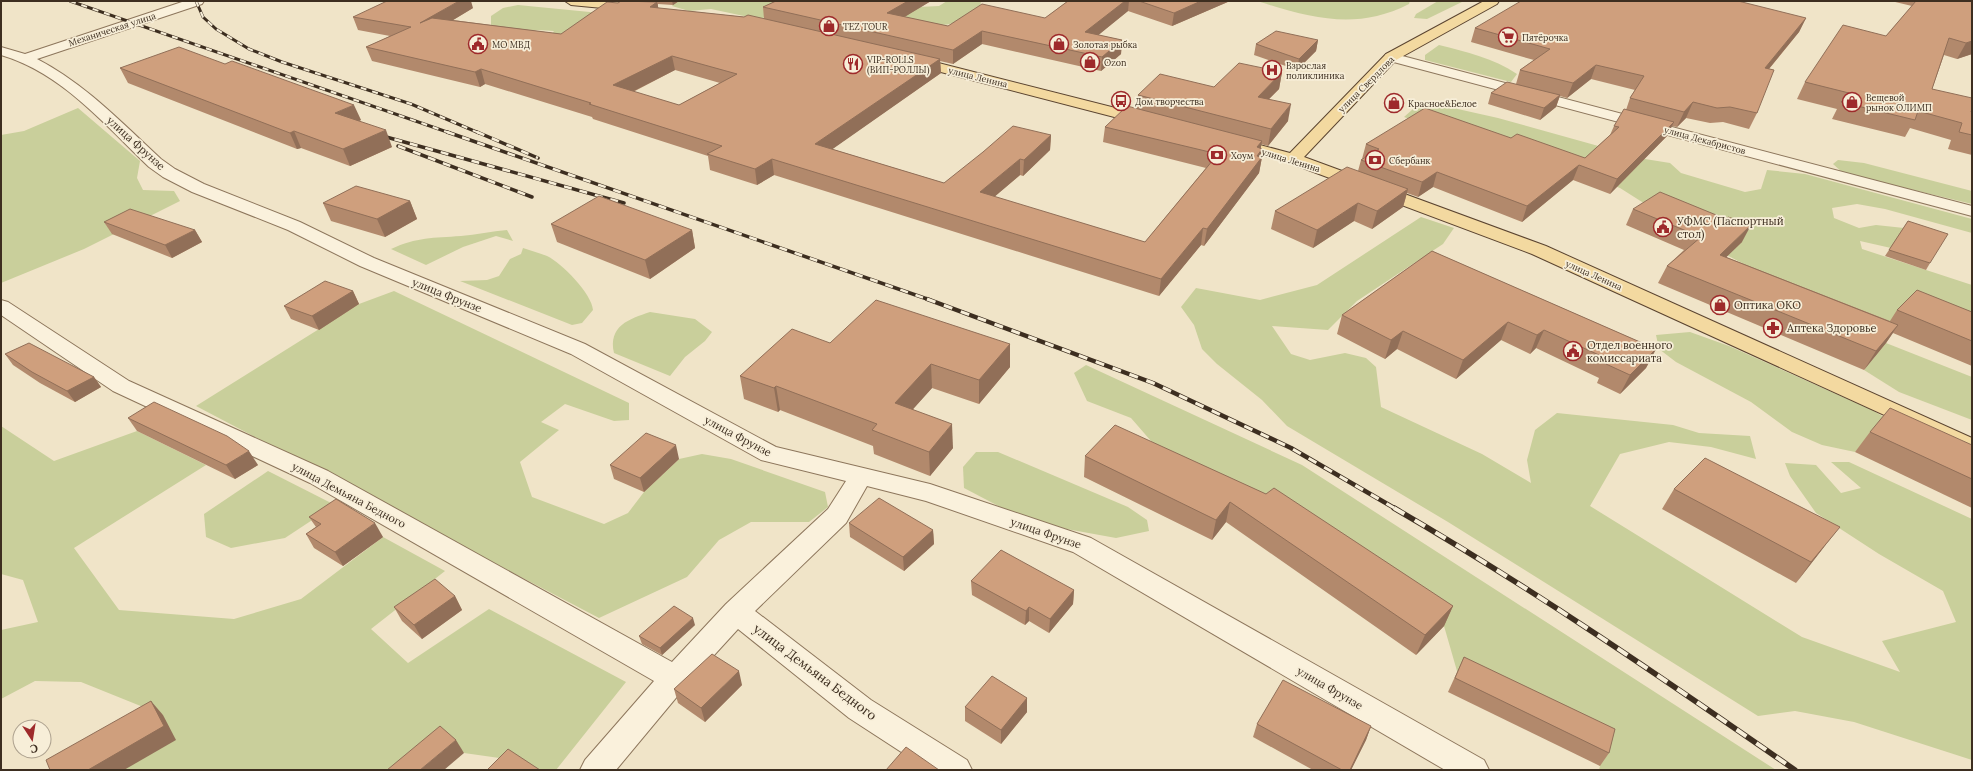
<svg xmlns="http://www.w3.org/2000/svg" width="1973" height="771" font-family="Lora,serif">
<rect width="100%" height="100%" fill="#f0e4c8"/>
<g fill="#c9cf9b">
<polygon points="675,1 803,1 775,15 758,19 711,9 689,11 672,6"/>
<path d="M947,1H981L980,7C971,13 963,19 953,23C932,31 874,11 850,6L918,7L939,6Z"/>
<path d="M1257,1H1410L1409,4C1356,31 1311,18 1257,1Z"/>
<polygon points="1438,1 1464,1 1427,19 1414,18 1416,14"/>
<path d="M518,5L600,13L539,51L554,31C533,29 511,31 491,25V16L503,8Z"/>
<path d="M1439,45C1466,52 1494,58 1517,74L1511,82L1425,60V55Z"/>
<polygon points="1422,101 1498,118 1645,159 1670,163 1681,173 1745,192 1761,189 1767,170 1805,174 1972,219 1972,233 1885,209 1857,204 1832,208 1834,218 1859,228 1876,225 1904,228 1891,248 1860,241 1862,249 1972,285 1972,327 1884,329 1768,277 1721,252 1620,188 1512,149 1465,138 1404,117"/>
<polygon points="78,108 140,161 137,178 143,190 174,191 180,201 84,249 1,283 1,135 24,131"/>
<polygon points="1838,160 1864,163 1972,191 1972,204 1843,173 1833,164"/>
<polygon points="1421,217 1454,228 1443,244 1357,301 1328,330 1272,326 1291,354 1310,360 1345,353 1366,358 1376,367 1381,407 1482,454 1531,483 1527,460 1535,430 1557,413 1673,425 1699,433 1750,436 1756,459 1711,447 1669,442 1620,454 1590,506 1802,637 1900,672 1882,641 1956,622 1943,591 1879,554 1816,513 1790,476 1785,463 1816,465 1841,493 1861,488 1831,462 1849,462 1972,519 1972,760 1854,722 1795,711 1758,716 1448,522 1287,426 1262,400 1217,364 1202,349 1194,325 1181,307 1196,288 1260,300 1317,285"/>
<path d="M507,230L513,241L496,236L463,247L426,265L391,249C417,237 433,238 461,236C476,235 492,231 507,230Z"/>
<path d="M523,248C531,251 540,253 547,256C562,263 592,294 593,310L582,323L572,325L460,281L487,280L499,276L510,259L521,254Z"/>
<polygon points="394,291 629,403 629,420 614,421 565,404 541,422 559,430 520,462 532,497 604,524 628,513 644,492 679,459 702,454 731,459 825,492 828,507 809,522 751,522 719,540 687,577 599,618 196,406 359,304"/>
<path d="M650,312L695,319L712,332L705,341L685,357L670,376L614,353C608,326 629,319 650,312Z"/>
<polygon points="1690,332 1729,346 1872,410 1889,420 1876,428 1855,452 1822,445 1792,432 1751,402 1676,362 1659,349 1656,335"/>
<polygon points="1886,343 1972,377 1972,420 1899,392 1864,370"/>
<polygon points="1086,365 1302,465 1776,770 1599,770 1600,766 1457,671 1444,626 1179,464 1151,441 1131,418 1087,401 1074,373"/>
<polygon points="1,426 54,461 137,431 206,465 74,548 119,610 234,619 301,599 383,537 445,571 371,629 408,663 489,609 626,682 556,770 529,770 514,760 464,753 448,740 412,770 124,770 163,715 81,682 35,681 1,699 1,630 38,622 23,580 1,574"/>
<polygon points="976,452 998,452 1128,507 1147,520 1149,531 1116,538 1050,526 1006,510 964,488 963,467"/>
<polygon points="268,471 335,505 285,538 231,548 206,537 204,514"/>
</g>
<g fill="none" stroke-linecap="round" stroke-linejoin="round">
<defs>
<g id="minor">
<path d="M185,1H204L202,4L37,59C85,84 121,122 161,159L175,169L204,184L300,222L374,258L585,344L776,447L930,484L1091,538L1484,760L1489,770H1445L1073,552L926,501L867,486L846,523L755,611L871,700L967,760L972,770H929L849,718L738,629L685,687L616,770H580L585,760L654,681L310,483L113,391L1,315V300L8,302L129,381L328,471L672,662L726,604L828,509L846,481L761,460L571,354L360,266L288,230L192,192L163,177L149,167C104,124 62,73 1,55V47L25,54Z"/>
<polygon points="1391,53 1972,206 1972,216 1386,60 1384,57 1386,54"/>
</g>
<g id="major">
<path d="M565,1C578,1 634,0 640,7L634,11L571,5Z"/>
<polygon points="1484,1 1499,1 1497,4 1396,60 1304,157 1546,246 1972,438 1972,455 1532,254 1287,162 1228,146 1226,143 1228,140 1234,138 1290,153 1386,54"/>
<polygon points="911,56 1155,118 1157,121 1155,124 1149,126 906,63 904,60 906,57"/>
</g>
</defs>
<use href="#minor" stroke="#8d765c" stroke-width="2"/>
<use href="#major" stroke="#5b4430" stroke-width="2"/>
<use href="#minor" fill="#faf1dc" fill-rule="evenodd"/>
<use href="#major" fill="#f3d9a0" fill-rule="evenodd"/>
<defs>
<g id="rail-far3">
<polyline points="70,1 450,133"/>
<polyline points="196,1 203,17 216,29 249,49 282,62 411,104 479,133"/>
</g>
<g id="rail-far2">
<polyline points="447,132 930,300"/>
<polyline points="477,132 538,158"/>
<polyline points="379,135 624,203"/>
<polyline points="398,146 532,197"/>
</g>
<polyline id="rail-far1" points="927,299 1153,383 1291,448 1396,509"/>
<path id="rail" d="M1394,508C1532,588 1664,679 1795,770"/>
</defs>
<use href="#rail-far3" stroke="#3d2e20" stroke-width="3"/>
<use href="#rail-far2" stroke="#3d2e20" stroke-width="3.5"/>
<use href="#rail-far1" stroke="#3d2e20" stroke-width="4.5"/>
<use href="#rail" stroke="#3d2e20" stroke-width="5.5"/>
<use href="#rail-far3" stroke="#f7eed8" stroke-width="2" stroke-dasharray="6" stroke-linecap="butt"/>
<use href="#rail-far2" stroke="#f7eed8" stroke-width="2.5" stroke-dasharray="8" stroke-linecap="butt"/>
<use href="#rail-far1" stroke="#f7eed8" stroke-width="3" stroke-dasharray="9" stroke-linecap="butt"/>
<use href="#rail" stroke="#f7eed8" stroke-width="4" stroke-dasharray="12" stroke-linecap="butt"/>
</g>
<g fill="#b2896c" fill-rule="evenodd">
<path d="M621,1H679L673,5L658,4V8L764,19L763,7L776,1H931L904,17L948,26L1045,18L1068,1H1230L1172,26L1128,11L1098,35L1122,40L1121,54L1101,71L982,44L953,64L940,61L941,73L832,149L944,183L1051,135L1050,150L1023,176L1020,175L994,197L1145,242L1206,168L1103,142L1105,127L1136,108L1138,95L1214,87L1282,72L1279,89L1269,99L1288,121L1268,146L1261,144V157H1262L1259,173L1204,246L1201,245L1159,296L774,175L757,185L710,170L708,156L593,119L592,117L485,84L480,87L372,61L366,47L390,36L358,30L353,17L473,8L453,20L561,34ZM675,70L720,83L679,105L633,92Z"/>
<polygon points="1891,1 1972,1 1972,54 1957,59 1944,55 1932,89 1972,112 1972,155 1948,149 1951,140 1910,128 1905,137 1832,119 1837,109 1797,99 1805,82 1886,36 1912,6"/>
<polygon points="1806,18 1799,32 1769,69 1757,113 1749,129 1723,122 1710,123 1686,118 1677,127 1672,126 1667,136 1610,194 1573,180 1522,222 1433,187 1418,197 1407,193 1403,207 1372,229 1354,221 1313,248 1271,229 1275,211 1358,171 1361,160 1363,159 1362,159 1366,144 1511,138 1585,158 1610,135 1614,126 1626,110 1630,98 1635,90 1591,79 1567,98 1560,96 1556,107 1540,120 1488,104 1491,93 1516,84 1520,70 1534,60 1471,42 1475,28"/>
<polygon points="1318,40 1316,51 1297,70 1254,55 1256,44"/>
<polygon points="120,68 361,120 359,121 392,147 350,166 301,148 297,149 128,83"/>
<polygon points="410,201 417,219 385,237 331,221 323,203"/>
<polygon points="1633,209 1742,242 1726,257 1890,321 1897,310 1972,312 1972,366 1893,333 1886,343 1864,370 1658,283 1667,266 1684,250 1626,225"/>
<polygon points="1908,221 1930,263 1926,270 1885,256"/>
<polygon points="104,222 195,230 202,242 172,258 112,234"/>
<polygon points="551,224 692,230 695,248 650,279 557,242"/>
<polygon points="1432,251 1656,349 1646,368 1620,394 1597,383 1599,378 1536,348 1530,354 1501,340 1456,379 1397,349 1385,359 1337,334 1342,315"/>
<polygon points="353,291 359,304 319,330 291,319 284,306"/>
<polygon points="830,343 1010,344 1010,367 979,404 932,388 913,409 953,448 930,476 874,454 873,446 780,410 778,412 744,399 740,376"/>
<polygon points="5,354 94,377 101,387 75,402 40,383 13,365"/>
<polygon points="128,418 258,465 235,479 137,431"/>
<polygon points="1870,432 1972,445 1972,508 1855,452"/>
<polygon points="1085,456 1266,494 1453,606 1444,626 1416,655 1226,522 1212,540 1084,477"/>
<polygon points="679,459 644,492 614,479 610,465"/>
<polygon points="1674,489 1824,547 1796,583 1662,509"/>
<polygon points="309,517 383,537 343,566 314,548 306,534 316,527"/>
<polygon points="849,523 933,530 934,544 904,571 850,537"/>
<polygon points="971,581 1074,590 1073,604 1049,633 1029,621 1025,625 972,595"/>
<polygon points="455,596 462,610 422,639 402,621 394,607"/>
<polygon points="695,625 662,655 642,644 639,636"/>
<polygon points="1464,657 1609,753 1600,766 1448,692"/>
<polygon points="742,685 705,722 678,703 674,689"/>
<polygon points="1027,698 1027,712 1001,744 965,721 965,707"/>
<polygon points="1257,724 1371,726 1366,740 1351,770 1313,770 1253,737"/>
</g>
<g fill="#916f58">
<polygon points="459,1 471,1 473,8 425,37 420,23"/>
<polygon points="672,1 679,1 673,5"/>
<polygon points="908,1 931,1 888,27 887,13"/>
<polygon points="1125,1 1129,1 1128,11 1085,46 1085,32"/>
<polygon points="1201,1 1230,1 1172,26 1174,13"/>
<polygon points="657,2 660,15 650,7"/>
<polygon points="1806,18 1799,32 1758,82 1765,68"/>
<polygon points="982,31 982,44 953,64 953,50"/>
<polygon points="1122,40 1121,54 1101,71 1102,57"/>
<polygon points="1318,40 1316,51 1297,70 1299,59"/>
<polygon points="1972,41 1972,54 1957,59 1966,43"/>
<polygon points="672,56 675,70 616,100 613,85"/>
<polygon points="940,59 941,73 817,160 815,144"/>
<polygon points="1596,65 1591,79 1567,98 1573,83"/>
<polygon points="481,69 485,84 480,87 475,72"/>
<polygon points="1282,72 1279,89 1255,113 1258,97"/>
<polygon points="1560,95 1556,107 1540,120 1544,108"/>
<polygon points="1693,102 1686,118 1677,127 1684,112"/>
<polygon points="1291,104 1288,121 1268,146 1271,129"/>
<polygon points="354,105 361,120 342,129 335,113"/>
<polygon points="1674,122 1667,136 1610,194 1617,179"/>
<polygon points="386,130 392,147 350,166 343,149"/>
<polygon points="294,131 301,148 297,149 290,133"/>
<polygon points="1051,135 1050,150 1023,176 1024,160"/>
<polygon points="1262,141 1260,152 1262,149 1261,159 1262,157 1259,173 1204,246 1207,229 1257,147"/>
<polygon points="772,159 774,175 757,185 755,169"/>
<polygon points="1020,159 1020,175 980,209 980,192"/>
<polygon points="1579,165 1573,180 1522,222 1527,206"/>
<polygon points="1437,172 1433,187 1418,197 1422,182"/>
<polygon points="1408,189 1403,207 1372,229 1377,211"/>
<polygon points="410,201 417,219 385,237 377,219"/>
<polygon points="1358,203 1354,221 1313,248 1317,230"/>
<polygon points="1751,225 1742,242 1711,272 1720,255"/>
<polygon points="1203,228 1201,245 1159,296 1161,279"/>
<polygon points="195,230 202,242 172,258 165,245"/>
<polygon points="692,230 695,248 650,279 645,260"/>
<polygon points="353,291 359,304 319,330 312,316"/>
<polygon points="1508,322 1501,340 1456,379 1463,360"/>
<polygon points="1898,325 1886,343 1864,370 1876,351"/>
<polygon points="1544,330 1536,348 1530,354 1537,335"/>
<polygon points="1403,331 1397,349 1385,359 1391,340"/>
<polygon points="1010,344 1010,367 979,404 979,380"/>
<polygon points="1656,349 1646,368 1620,394 1630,375"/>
<polygon points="931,364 932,388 897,427 895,403"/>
<polygon points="94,377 101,387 75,402 67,391"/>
<polygon points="776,386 780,410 778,412 774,388"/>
<polygon points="952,424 953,448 930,476 929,452"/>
<polygon points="676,445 679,459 644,492 640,478"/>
<polygon points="249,451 258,465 235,479 226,465"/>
<polygon points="1230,502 1226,522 1212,540 1216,520"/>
<polygon points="375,523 383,537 343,566 335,552"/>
<polygon points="1840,527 1824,547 1796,583 1811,562"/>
<polygon points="933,530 934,544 904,571 903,557"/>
<polygon points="1074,590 1073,604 1049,633 1050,619"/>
<polygon points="455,596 462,610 422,639 414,625"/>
<polygon points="1453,606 1444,626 1416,655 1425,635"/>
<polygon points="1029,607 1029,621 1025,625 1026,611"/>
<polygon points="693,618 695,625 662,655 660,648"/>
<polygon points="739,671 742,685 705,722 701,708"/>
<polygon points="1027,698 1027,712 1001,744 1001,730"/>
<polygon points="151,701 163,715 176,740 124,770 88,770"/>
<polygon points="1371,726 1366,740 1351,770 1350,770"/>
<polygon points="456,740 464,753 444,770 420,770"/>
</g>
<g fill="#cf9f7d" stroke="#916f58" fill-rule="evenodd">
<path d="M387,1H459L420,23L432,18L561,34L607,2L618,3L621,1L657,2L650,7L744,17L748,15L940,59L815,144L944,183L983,152L1013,126L1051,135L1024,160L1020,159L980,192L1145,242L1218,154L1105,127L1127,106L1262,141L1257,147L1262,149L1257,156L1262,157L1207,229L1203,228L1161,279L772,159L755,169L707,154L722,146L589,104L591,103L481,69L475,72L366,47L411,27L353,17ZM672,56L737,74L679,105L613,85Z"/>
<polygon points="776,1 908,1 887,13 948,26 982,4 1045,18 1068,1 1125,1 1085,32 1122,40 1102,57 982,31 953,50 763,7"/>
<polygon points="1139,1 1201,1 1174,13"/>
<polygon points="1521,1 1738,1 1806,18 1765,68 1774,70 1757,113 1730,107 1717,108 1693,102 1684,112 1630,98 1644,76 1596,65 1573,83 1520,70 1550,49 1475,28"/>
<polygon points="1916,1 1972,1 1972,41 1966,43 1949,38 1932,89 1972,98 1972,109 1971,112 1972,112 1972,135 1959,132 1962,123 1918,111 1915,120 1841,102 1849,93 1805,82 1843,25 1886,36"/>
<polygon points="1276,31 1318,40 1299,59 1256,44"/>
<polygon points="179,47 225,64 232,61 354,105 335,113 386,130 343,149 294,131 290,133 120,68"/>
<polygon points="1239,63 1282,72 1258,97 1291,104 1271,129 1138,95 1160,74 1214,87"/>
<polygon points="1507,82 1560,95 1544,108 1491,93"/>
<polygon points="1425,108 1511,138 1517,134 1585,158 1619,127 1614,126 1624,109 1674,122 1617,179 1579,165 1527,206 1437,172 1422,182 1361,160 1379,149 1366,144"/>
<polygon points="1347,167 1408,189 1377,211 1358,203 1317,230 1275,211"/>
<polygon points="356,186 410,201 377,219 323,203"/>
<polygon points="1660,192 1726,219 1728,217 1751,225 1720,255 1898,325 1876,351 1667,266 1701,237 1633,209"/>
<polygon points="599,196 692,230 645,260 551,224"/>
<polygon points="130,209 195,230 165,245 104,222"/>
<polygon points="1908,221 1948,234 1930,263 1889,250"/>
<polygon points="1432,251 1656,349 1630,375 1606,364 1610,360 1544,330 1537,335 1508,322 1463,360 1403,331 1391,340 1342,315"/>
<polygon points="325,281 353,291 312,316 284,306"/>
<polygon points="1917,290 1972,312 1972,341 1897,310"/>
<polygon points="876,300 1010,344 979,380 931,364 895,403 952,424 929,452 872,430 877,424 776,386 774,388 740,376 792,329 830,343"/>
<polygon points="29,343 94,377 67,391 32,372 5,354"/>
<polygon points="154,402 227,436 249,451 226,465 128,418"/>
<polygon points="1890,408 1972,445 1972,479 1870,432"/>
<polygon points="1115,425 1266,494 1274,488 1453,606 1425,635 1230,502 1216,520 1085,456"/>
<polygon points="646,433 676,445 640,478 610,465"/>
<polygon points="1705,458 1840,527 1811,562 1674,489"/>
<polygon points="879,498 933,530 903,557 849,523"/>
<polygon points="336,499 375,523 335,552 306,534 321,524 309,517"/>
<polygon points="1001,550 1074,590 1050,619 1029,607 1026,611 971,581"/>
<polygon points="435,579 455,596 414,625 394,607"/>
<polygon points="674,606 693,618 660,648 639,636"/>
<polygon points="712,654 739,671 701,708 674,689"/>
<polygon points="1464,657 1615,729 1609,753 1455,678"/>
<polygon points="992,676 1027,698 1001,730 965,707"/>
<polygon points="1283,680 1371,726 1350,770 1342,770 1257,724"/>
<polygon points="151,701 164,726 88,770 50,770 46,760"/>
<polygon points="440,726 456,740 420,770 387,770"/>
<polygon points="906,747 939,770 886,770"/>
<polygon points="508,749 540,770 487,770"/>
</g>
<defs>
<symbol id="shop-ring" viewBox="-11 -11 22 22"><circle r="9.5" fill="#f7eed8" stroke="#9e2a2b" stroke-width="1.5"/><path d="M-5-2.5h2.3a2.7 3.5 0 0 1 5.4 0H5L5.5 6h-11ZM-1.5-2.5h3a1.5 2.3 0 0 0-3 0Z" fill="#9e2a2b"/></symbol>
<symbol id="supermarket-ring" viewBox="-11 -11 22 22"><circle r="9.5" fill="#f7eed8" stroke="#9e2a2b" stroke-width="1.5"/><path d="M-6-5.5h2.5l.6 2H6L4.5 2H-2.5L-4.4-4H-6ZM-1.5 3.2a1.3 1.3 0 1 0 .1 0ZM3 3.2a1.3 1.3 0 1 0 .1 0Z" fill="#9e2a2b"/></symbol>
<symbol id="civic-ring" viewBox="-11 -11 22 22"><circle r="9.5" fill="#f7eed8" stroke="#9e2a2b" stroke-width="1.5"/><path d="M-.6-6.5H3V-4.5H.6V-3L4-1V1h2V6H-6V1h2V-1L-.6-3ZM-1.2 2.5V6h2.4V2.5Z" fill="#9e2a2b"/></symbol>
<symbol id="restaurant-ring" viewBox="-11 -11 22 22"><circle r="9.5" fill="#f7eed8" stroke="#9e2a2b" stroke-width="1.5"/><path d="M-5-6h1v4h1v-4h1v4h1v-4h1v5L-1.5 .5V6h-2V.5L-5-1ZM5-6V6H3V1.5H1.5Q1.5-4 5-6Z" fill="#9e2a2b"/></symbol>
<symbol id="hospital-ring" viewBox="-11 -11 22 22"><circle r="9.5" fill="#f7eed8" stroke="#9e2a2b" stroke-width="1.5"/><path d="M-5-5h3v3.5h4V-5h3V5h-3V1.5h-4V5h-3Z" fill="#9e2a2b"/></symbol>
<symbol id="bus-ring" viewBox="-11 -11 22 22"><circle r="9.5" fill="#f7eed8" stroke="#9e2a2b" stroke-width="1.5"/><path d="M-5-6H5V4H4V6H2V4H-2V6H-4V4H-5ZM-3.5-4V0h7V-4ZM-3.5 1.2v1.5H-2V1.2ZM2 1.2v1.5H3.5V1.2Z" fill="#9e2a2b"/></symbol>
<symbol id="bank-ring" viewBox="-11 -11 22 22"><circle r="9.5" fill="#f7eed8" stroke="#9e2a2b" stroke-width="1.5"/><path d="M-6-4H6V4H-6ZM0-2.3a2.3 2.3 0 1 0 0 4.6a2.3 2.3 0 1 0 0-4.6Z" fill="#9e2a2b"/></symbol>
<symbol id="pharmacy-ring" viewBox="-11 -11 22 22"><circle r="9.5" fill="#f7eed8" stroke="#9e2a2b" stroke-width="1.5"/><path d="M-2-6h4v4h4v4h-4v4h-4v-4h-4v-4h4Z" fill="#9e2a2b"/></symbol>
</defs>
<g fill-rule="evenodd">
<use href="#shop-ring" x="818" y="15" width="22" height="22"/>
<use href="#supermarket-ring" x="1497" y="26" width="22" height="22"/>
<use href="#civic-ring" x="467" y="33" width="22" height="22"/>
<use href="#shop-ring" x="1048" y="33" width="22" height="22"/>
<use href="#shop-ring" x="1079" y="51" width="22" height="22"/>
<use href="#restaurant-ring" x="842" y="53" width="22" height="22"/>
<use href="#hospital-ring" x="1261" y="59" width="22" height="22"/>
<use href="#bus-ring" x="1110" y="90" width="22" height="22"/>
<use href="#shop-ring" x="1841" y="91" width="22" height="22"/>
<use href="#shop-ring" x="1383" y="92" width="22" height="22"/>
<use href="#bank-ring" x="1206" y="144" width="22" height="22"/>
<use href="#bank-ring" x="1364" y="149" width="22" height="22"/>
<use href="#civic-ring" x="1652" y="216" width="22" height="22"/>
<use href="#shop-ring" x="1709" y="294" width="22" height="22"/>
<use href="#pharmacy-ring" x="1762" y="317" width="22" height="22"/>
<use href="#civic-ring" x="1562" y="340" width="22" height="22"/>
</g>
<g text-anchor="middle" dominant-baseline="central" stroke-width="3.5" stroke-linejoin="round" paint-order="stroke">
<g font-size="9" fill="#3d2e20" stroke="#f7eed8" text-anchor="start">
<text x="843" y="26">TEZ TOUR</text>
<text x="1522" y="37">Пятёрочка</text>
<text x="492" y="44">МО МВД</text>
<text x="1073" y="44">Золотая рыбка</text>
<text x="867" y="59">VIP-ROLLS<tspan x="867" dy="10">(ВИП-РОЛЛЫ)</tspan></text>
<text x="1104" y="62">Ozon</text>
<text x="1286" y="65">Взрослая<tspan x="1286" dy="10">поликлиника</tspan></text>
<text x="1866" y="97">Вещевой<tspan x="1866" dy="10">рынок ОЛИМП</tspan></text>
<text x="1135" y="101">Дом творчества</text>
<text x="1408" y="103">Красное&amp;Белое</text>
<text x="1231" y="155">Хоум</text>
<text x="1389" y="160">Сбербанк</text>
</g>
<g font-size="9" fill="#3d2e20" stroke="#f7eed8">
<text transform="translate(112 29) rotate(-18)">Механическая улица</text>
<text transform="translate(978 77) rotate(14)">улица Ленина</text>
<text transform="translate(1366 84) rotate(-45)">улица Свердлова</text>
<text transform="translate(1705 140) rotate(15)">улица Декабристов</text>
<text transform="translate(1291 160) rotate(17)">улица Ленина</text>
<text transform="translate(1594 275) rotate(24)">улица Ленина</text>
</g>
<g font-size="11" fill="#3d2e20" stroke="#f7eed8">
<text transform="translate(136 143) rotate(42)">улица Фрунзе</text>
<text transform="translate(447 295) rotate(22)">улица Фрунзе</text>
<text transform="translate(738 436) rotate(28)">улица Фрунзе</text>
<text transform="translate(349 495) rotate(28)">улица Демьяна Бедного</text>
<text transform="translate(1046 533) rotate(19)">улица Фрунзе</text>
<text transform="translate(1330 688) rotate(30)">улица Фрунзе</text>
</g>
<g font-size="11" fill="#3d2e20" stroke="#f7eed8" text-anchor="start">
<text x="1677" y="221">УФМС (Паспортный<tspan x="1677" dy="13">стол)</tspan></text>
<text x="1734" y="305">Оптика ОКО</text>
<text x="1787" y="328">Аптека Здоровье</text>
<text x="1587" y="345">Отдел военного<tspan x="1587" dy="13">комиссариата</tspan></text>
</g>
<g font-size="13" fill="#3d2e20" stroke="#f7eed8">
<text transform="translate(815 672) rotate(37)">улица Демьяна Бедного</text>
</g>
</g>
<rect width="1973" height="771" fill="none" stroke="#3d2e20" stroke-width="4"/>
<g transform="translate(32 739) rotate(168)"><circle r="19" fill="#f7eed8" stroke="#ada18e"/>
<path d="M0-3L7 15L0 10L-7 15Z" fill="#9e2a2b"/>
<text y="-6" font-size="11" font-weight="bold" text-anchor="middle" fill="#3d2e20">С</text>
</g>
</svg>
